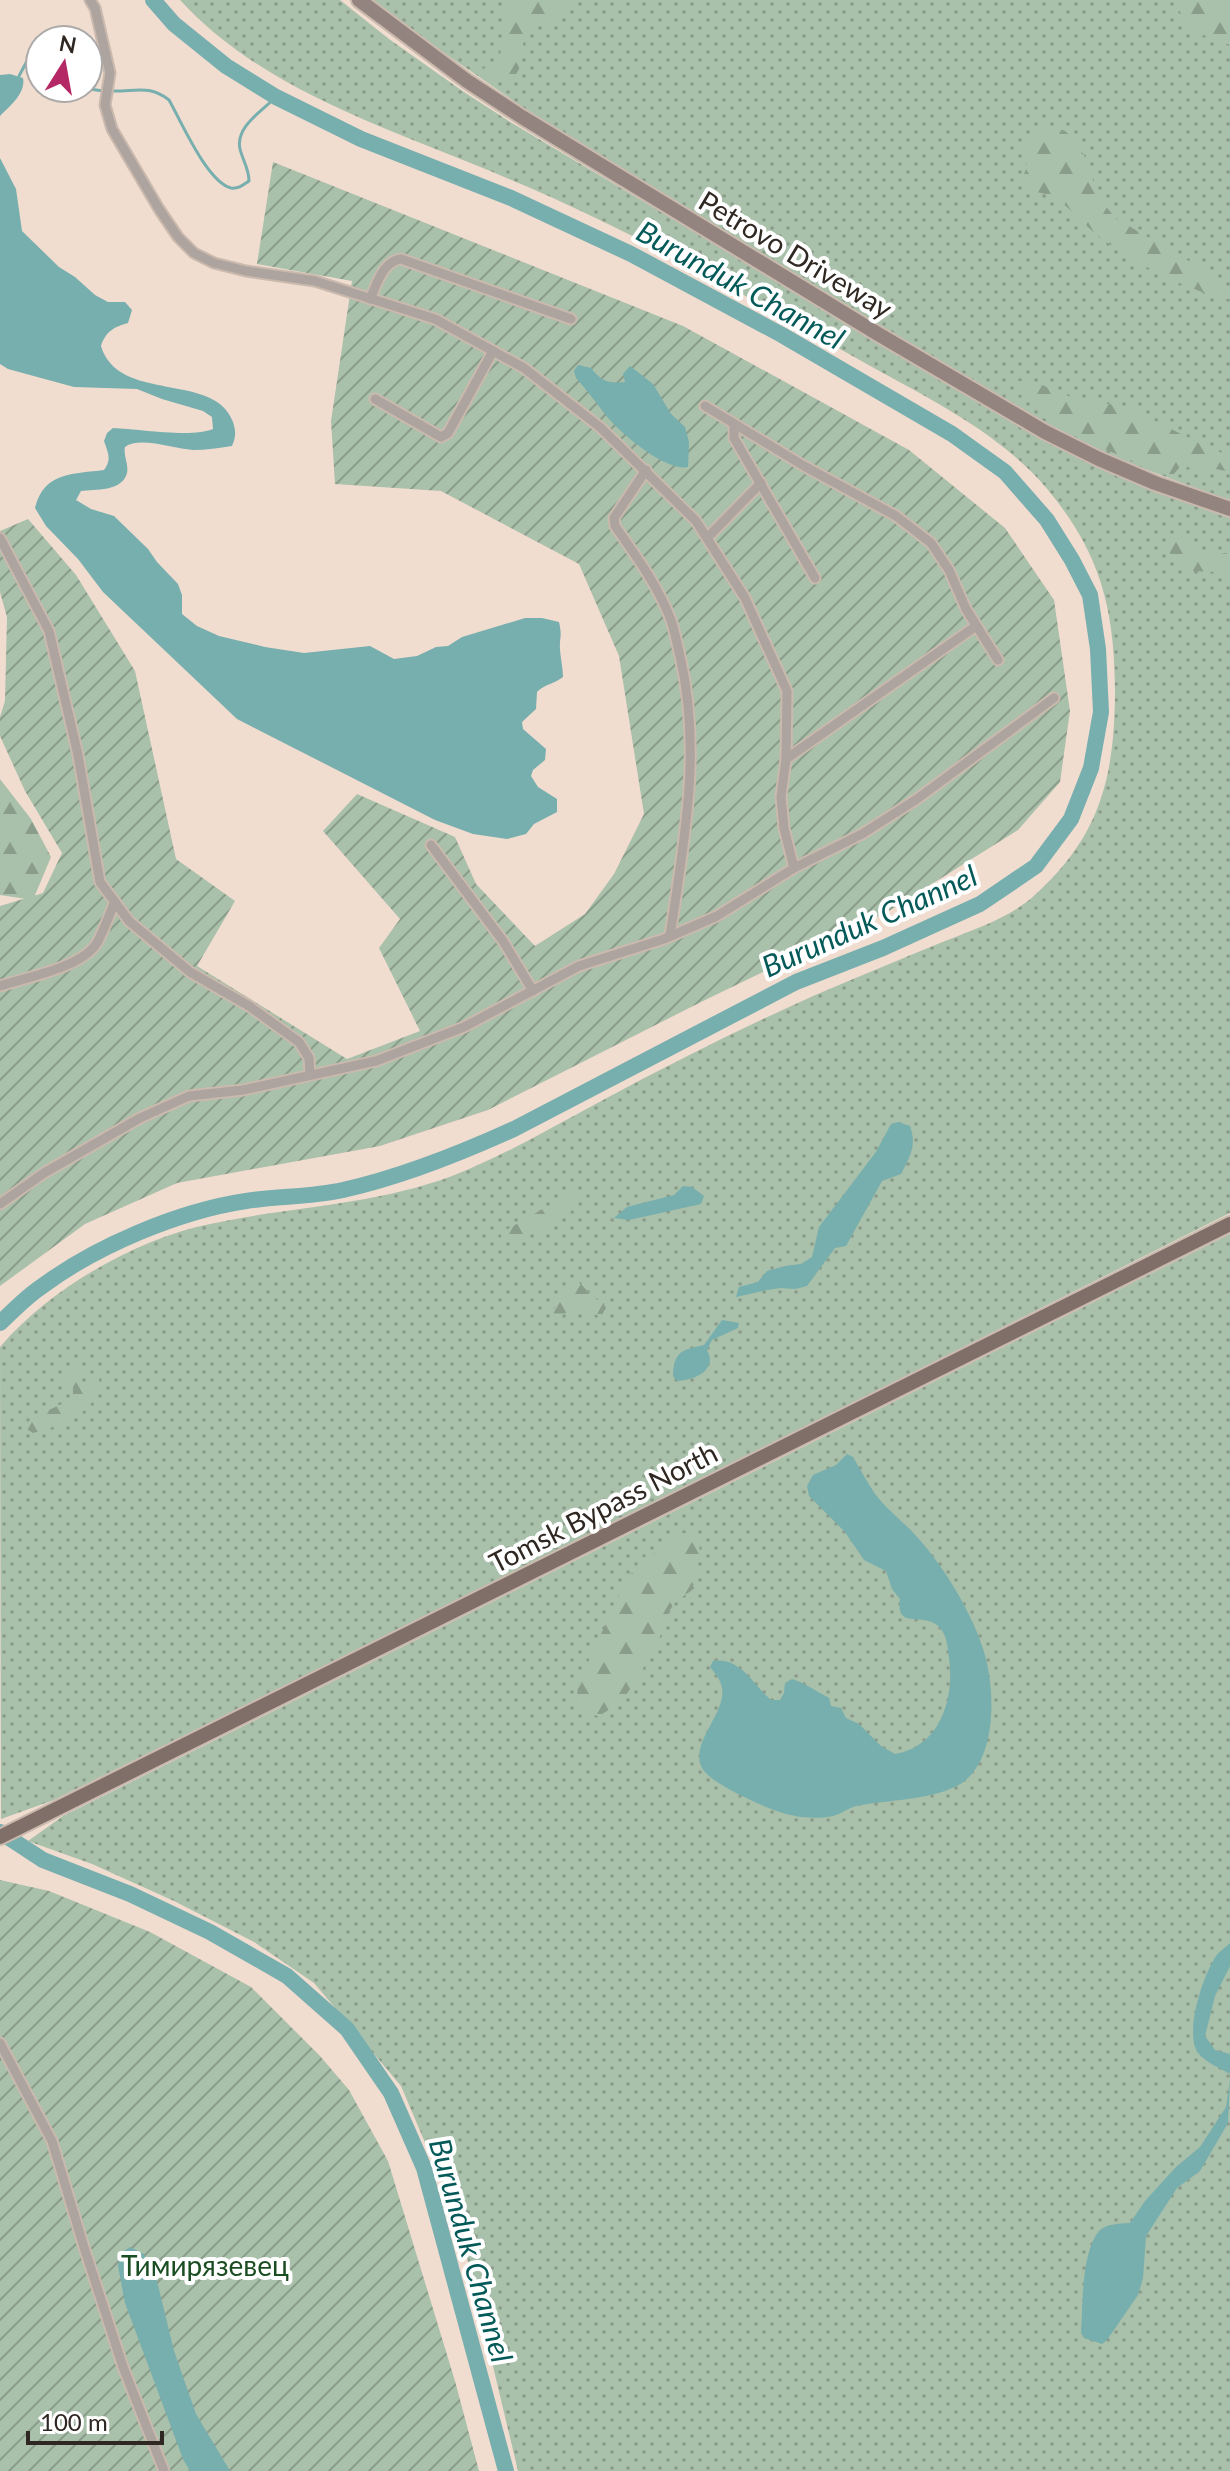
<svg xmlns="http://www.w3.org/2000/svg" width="1230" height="2471" font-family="Lato,sans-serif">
<defs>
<pattern id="grass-dots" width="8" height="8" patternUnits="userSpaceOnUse" patternTransform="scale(2)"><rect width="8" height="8" fill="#a9c0aa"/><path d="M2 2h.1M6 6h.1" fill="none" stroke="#8a9c8a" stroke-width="1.8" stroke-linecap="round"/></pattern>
<pattern id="forest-firs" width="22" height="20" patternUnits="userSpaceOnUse" patternTransform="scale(2)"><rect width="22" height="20" fill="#a9c0aa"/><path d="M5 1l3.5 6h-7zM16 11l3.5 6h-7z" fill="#8a9c8a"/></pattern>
<pattern id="garden-furrows" width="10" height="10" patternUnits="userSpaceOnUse" patternTransform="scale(2)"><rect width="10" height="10" fill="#a9c0aa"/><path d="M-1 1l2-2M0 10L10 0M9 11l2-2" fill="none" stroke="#8a9c8a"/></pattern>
</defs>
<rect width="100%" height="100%" fill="#f1ddd0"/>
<g fill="url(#grass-dots)">
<path d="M180,0H340L389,39L464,92L512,123L1036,436C1100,471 1162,494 1230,518V1213L659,1500L54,1800L1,1819L0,1347C49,1289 136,1239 210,1224C292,1206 371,1206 452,1176C504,1156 554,1126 603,1100C672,1063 742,1028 813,996C857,977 901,959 945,941C977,928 1012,917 1037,893C1100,835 1114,778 1115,695C1115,612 1102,555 1048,490C998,430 923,396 856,358C743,294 629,229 509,179C397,131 265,93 180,0Z"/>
<polygon points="372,0 1230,0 1230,501 1113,457 1042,422 946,366 553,128 408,28"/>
<polygon points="1230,1234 1230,2471 518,2471 465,2249 438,2173 401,2086 314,1983 254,1942 174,1901 92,1864 28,1841 63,1816"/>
</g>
<g fill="url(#forest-firs)">
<path d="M515,0H578L557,20L546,26H536L524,33C522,52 525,69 508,83L488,77L482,72L484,68L497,62L502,47L504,7Z"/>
<polygon points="1172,0 1230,0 1230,45 1193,31"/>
<path d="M1042,127H1055L1065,131L1076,141L1092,170L1094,191L1115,218L1201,268L1215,280L1230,288V299C1185,291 1138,264 1101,238C1086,227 1074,212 1059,200C1047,191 1030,194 1020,184L1027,167L1023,144L1033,132Z"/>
<polygon points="1015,381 1037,382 1059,394 1129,408 1213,450 1230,455 1230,472 1212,468 1199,473 1186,466 1179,468 1173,475 1163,474 1051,426 1038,405 1014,391"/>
<path d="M1179,537C1196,547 1208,559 1230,552V578L1216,572L1192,571L1172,559L1168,547Z"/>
<polygon points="0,779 31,819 51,857 33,900 0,895"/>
<path d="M580,1192L583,1197C568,1222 533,1235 506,1242L501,1238L502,1232L508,1229L569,1194Z"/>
<path d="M574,1280C585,1284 589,1298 604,1303L605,1309L602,1315C593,1316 590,1311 582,1311C571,1311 563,1315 553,1313L562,1287Z"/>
<path d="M77,1364L82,1387L86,1388L93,1378H99C101,1413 61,1425 33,1433L27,1429L30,1419L66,1402L73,1396V1388L65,1381L67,1370Z"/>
<polygon points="686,1533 696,1536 700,1543 696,1578 691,1591 676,1601 668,1613 668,1621 639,1676 621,1702 599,1716 581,1713 577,1698 578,1684 624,1584 642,1558 658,1552 672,1535"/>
</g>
<g fill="url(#garden-furrows)">
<polygon points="273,162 683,326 909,450 1005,528 1054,600 1070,711 1060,782 1018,830 887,912 699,1003 488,1110 380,1146 177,1183 85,1224 0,1286 0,906 43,893 62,853 25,791 0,736 0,717 5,701 7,617 0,592 0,531 28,519 76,575 135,671 176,859 235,901 197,966 347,1059 420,1031 379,948 400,919 323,831 357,794 455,837 476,884 535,946 585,914 614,874 644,814 619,656 579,564 441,491 335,484 331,421 352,281 257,264"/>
<polygon points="0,1880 49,1891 150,1932 251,1987 320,2056 349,2090 388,2161 455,2381 479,2471 0,2471"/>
</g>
<g fill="#77aeae">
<path d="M10,74L23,78C26,93 10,106 0,116V75Z"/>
<path d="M0,158L16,189L22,231L59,267L75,277L95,295L108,302H125L132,310L128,323C114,327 106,331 101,346C118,404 215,371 233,422C236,431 236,437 232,446C219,448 206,450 193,450C174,449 140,436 125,447C123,456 129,464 127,473C122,492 95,489 81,491L76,500L91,509L114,516L148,549L157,562L178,584L182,595V614L197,626L219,636L265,647L304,653L370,646L394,659L417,656L436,647L448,646L462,637L525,618H542L559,622C561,631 561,634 560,642C559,652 563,666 563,677C554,684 545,684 537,692L536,709L522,722L523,729L546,749L545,760L533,770L531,776L538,787L557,799V812L534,824L526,834L507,839L473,834L435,820L237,719L103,592L78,559L46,526L35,508C44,471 75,474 104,470C112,459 108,453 104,441L107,433L113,428C138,429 192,438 213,429L212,417L203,411L162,399L137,389L74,387L8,369L0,364Z"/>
<path d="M578,365L591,368C601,381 608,384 625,382L623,374L630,366L653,384L671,414L685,427L689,442L688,467C665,472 618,431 604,413C595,401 586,389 576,378L574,371Z"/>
<path d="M898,1122L910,1126C917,1145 910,1157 901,1174L882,1181L846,1246L835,1248L807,1286L795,1289L781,1288L767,1290L736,1297L739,1287L758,1282L767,1271L785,1266L801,1264L812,1257L819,1227L876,1152L891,1124Z"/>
<polygon points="683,1186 692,1187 704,1196 701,1204 629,1220 614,1218 627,1207 674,1195"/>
<path d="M722,1320L739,1323L738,1328L712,1340L707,1350C718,1370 695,1380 677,1381L673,1376C674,1351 682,1350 704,1345Z"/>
<path d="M847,1454L853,1457C860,1469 867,1482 875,1494C887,1510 904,1522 917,1537C945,1567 979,1624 987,1664C995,1699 995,1760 962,1783C936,1800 885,1800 856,1806C848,1808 841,1814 833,1816C822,1819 802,1818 791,1815C773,1812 716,1786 705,1772C684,1748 727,1714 722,1688C721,1680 715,1673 710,1667L713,1661C741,1657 753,1685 771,1700H780L784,1693L785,1683L792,1679C805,1683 816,1691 829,1698L831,1706L841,1708L846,1718L859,1724L881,1746L895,1754C940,1747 955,1698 949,1658C948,1648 947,1637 941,1629C926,1609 895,1632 900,1599L892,1589L886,1571L864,1560L845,1532L809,1496L807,1486L813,1475L836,1465Z"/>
<path d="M1230,1943V1966L1215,1996L1205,2036L1215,2050L1230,2054V2074C1220,2068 1205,2062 1198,2053C1184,2032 1203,1976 1216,1956C1219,1952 1226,1947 1230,1943Z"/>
<path d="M1230,2080L1228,2123L1200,2171L1177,2188L1146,2236L1143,2278L1138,2295L1107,2340L1102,2344L1084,2338L1081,2333C1083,2306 1081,2253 1099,2231C1107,2223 1120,2224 1130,2223L1145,2201L1176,2167L1200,2147L1226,2107Z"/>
<polygon points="130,2247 144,2254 156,2277 174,2351 196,2414 230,2471 190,2471 183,2459 125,2303 118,2266 121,2253"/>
</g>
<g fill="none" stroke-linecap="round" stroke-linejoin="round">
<g stroke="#77aeae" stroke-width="3">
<polyline points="19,76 35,46 40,47"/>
<polyline points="83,88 103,91"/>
<path d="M111,91C134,92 149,84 169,100C181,121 207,182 231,188C239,189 243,185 249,181C249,169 243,161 240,149C235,127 262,111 276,97"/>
</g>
<g stroke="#77aeae" stroke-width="16">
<path d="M0,1323C13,1311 26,1297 41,1287C96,1246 179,1211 246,1201C278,1196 312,1197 343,1190C402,1177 459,1154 514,1129L796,982L883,948L980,904L1036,866L1071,819L1091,768L1101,712L1098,649L1090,595L1072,560L1047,520L1005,472L952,434L782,335L631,254L511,198L361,139L276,97L226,66L174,24L153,0"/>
<polyline points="0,1832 43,1860 130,1894 210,1932 287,1976 347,2029 391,2093 424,2168 506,2471"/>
</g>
<defs>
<g id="street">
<polyline points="90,0 95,8 110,73 105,105 112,129 159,209 178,237 194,253 214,263 246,271 315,281 435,319 524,368 601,428 696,521 745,598 787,691 786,759 781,797 784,828 794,868"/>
<path d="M370,299C377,284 383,261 401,259L571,319"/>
<polyline points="375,399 441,437 448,433 493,351"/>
<polyline points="705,406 804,466 896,516 931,543 949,570 966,609 998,660"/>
<polyline points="734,424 734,438 815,578"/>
<path d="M646,470L614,518L615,526C636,556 658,586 671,620C675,632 677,644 680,656C702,751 684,841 670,936"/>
<polyline points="708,537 761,483"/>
<polyline points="0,538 49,631 78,755 100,882 129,921 190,972 249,1006 299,1042 309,1058 310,1074"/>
<polyline points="786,759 976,626"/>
<polyline points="431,845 503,941 533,991"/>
<path d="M0,986C27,977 81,968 97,943C104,930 109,915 115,902"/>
<polyline points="0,1204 44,1173 140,1118 189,1096 243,1090 376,1061 464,1027 579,966 664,939 717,916 794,868 862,834 917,799 1054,698"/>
<polyline points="0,2043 52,2141 83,2244 123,2367 164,2471"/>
</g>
<polyline id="secondary" points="359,0 467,81 522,117 878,334 1045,432 1099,459 1155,483 1230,509"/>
<polyline id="primary" points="0,1837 1230,1224"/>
</defs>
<use href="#street" stroke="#cab9ad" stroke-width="13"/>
<use href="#secondary" stroke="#cab9ad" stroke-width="18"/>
<use href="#primary" stroke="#cab9ad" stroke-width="18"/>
<use href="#street" stroke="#ada39f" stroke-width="9"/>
<use href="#secondary" stroke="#93847f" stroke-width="14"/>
<use href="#primary" stroke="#806f68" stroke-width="14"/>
</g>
<g text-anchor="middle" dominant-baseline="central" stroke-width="8" stroke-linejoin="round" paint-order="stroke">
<g font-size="28" fill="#2e2722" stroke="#fff">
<text transform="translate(796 254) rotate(31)">Petrovo Driveway</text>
<text transform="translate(603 1507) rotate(-27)">Tomsk Bypass North</text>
</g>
<g font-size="28" fill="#1b4d22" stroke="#fff">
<text x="205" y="2265">Тимирязевец</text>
</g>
<g font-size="30" font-style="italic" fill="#045959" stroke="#fff">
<text transform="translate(741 284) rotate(29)">Burunduk Channel</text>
<text transform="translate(869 920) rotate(-24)">Burunduk Channel</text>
<text transform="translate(472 2250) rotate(74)">Burunduk Channel</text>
</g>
</g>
<g transform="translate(64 64) rotate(11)"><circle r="38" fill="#ffffff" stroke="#aba9a7" stroke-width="2"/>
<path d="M0-6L14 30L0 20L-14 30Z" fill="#b42965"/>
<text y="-12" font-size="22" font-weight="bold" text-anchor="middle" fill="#2e2722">N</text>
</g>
<path d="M28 2431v12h134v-12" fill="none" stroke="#2e2722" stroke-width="4"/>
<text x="40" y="2431" font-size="24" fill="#2e2722" stroke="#ffffff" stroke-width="6" paint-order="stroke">100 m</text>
</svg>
